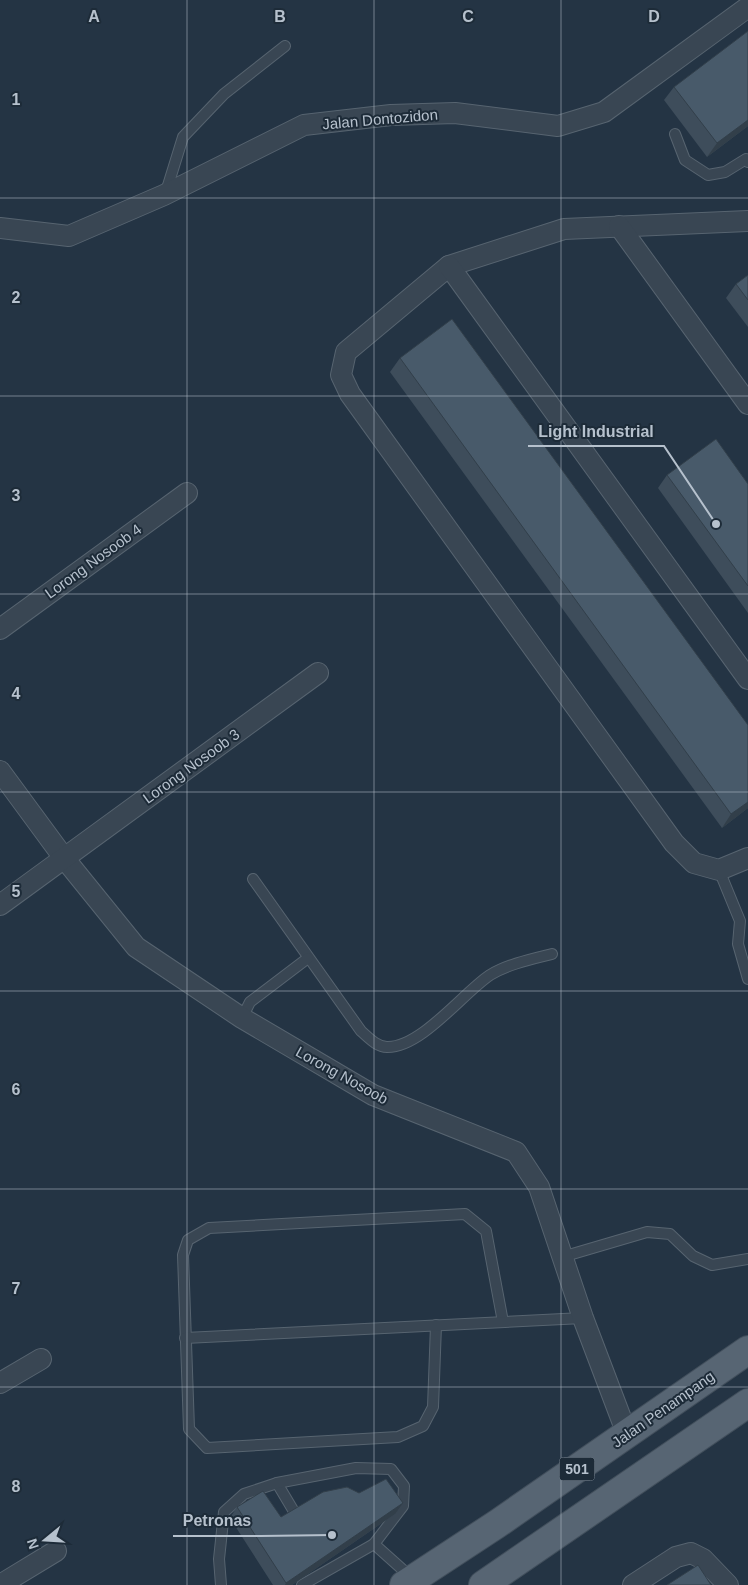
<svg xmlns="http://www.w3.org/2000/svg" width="748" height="1585" font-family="Arial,sans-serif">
<rect width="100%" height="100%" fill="#243444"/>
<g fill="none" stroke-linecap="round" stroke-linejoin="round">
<defs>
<g id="lane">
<polyline points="675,134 685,160 708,175 725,172 746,159 748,162"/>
<polyline points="165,195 183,137 224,94 285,46"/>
<polyline points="719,870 740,921 738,944 748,979"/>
<path d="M253,879L361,1031C369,1038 377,1047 387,1047C421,1048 464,992 490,975C508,964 532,959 552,954"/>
<polyline points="242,1018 250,1002 308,958"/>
<polyline points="562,1257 647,1232 670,1234 693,1256 712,1265 748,1259"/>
<polyline points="436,1325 433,1407 423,1426 398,1437 207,1448 189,1429 183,1255 188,1240 209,1228 465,1214 486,1231 503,1322"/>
<polyline points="185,1338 583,1318"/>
<polyline points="277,1483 296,1515"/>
<polyline points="221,1585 219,1559 224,1512 244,1494 277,1483 356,1468 391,1469 404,1486 403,1506 374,1544"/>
<polyline points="302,1585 374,1544 412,1578"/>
</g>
<g id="street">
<polyline points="748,221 564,229 449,266 346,352 341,375 350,394 674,843 694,863 719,870 748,858"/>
<polyline points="619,226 748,404"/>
<polyline points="0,228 69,236 164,195 304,125 391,115 455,113 558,126 604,112 748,7"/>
<polyline points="449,266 748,679"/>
<polyline points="0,629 187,493"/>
<polyline points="0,771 64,858 136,947 242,1018 373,1095 516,1152 539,1187 583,1318 627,1434"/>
<polyline points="0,905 318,673"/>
<polyline points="0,1383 41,1359"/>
<polyline points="0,1585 56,1551"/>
<polyline points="633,1585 676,1557 691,1553 703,1559 728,1585"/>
</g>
<g id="primary">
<polyline points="404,1585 497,1524 748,1350"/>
<polyline points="483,1585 748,1403"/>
</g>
</defs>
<use href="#lane" stroke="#576470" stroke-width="12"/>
<use href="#street" stroke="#576470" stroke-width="22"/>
<use href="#primary" stroke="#424f5c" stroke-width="30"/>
<use href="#lane" stroke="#394653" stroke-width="10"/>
<use href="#street" stroke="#394653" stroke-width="20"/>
<use href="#primary" stroke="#576573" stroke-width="28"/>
</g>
<g fill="#3e4d5b">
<polygon points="674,87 748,126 707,157 664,100"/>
<polygon points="748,275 748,327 726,298 736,284"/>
<polygon points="400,358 748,725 748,808 722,828 390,372"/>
<polygon points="667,475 748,484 748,613 658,488"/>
<polygon points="237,1507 281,1517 395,1514 292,1585 273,1585 230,1518"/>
</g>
<g fill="#323f4a">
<polygon points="748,120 748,126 707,157 717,143"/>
<polygon points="748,802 748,808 722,828 731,814"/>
<polygon points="403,1503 395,1514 292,1585 285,1585 286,1583"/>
</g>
<g fill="#485a6a" stroke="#323f4a">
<polygon points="748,31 748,120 717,143 674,87"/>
<polygon points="748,275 748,300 736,284"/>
<polygon points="452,319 748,725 748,802 731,814 400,358"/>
<polygon points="716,439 748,484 748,586 667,475"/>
<polygon points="386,1479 403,1503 286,1583 237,1507 263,1491 281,1517 323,1492 347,1487 359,1493"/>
<polygon points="698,1565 711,1585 667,1585"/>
</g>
<path fill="none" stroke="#b6c1cd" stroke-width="1" stroke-opacity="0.55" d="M187,0V1585M374,0V1585M561,0V1585M0,198H748M0,396H748M0,594H748M0,792H748M0,991H748M0,1189H748M0,1387H748"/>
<g text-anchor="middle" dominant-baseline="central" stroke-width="4" stroke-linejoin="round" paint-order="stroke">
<rect fill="#1d2b38" stroke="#8894a0" stroke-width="1" x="559.5" y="1457.5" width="35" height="23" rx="4"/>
<g font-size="14" font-weight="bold" fill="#b6c1cd">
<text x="577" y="1469">501</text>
</g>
<g font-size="15" fill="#b6c1cd" stroke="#1d2b38">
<text transform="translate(380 119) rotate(-5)">Jalan Dontozidon</text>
<text transform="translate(93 561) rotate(-36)">Lorong Nosoob 4</text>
<text transform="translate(191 766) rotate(-36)">Lorong Nosoob 3</text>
<text transform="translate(342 1075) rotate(29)">Lorong Nosoob</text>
<text transform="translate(663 1409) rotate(-35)">Jalan Penampang</text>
</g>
</g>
<g font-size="16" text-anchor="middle" font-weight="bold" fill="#b6c1cd" stroke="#1d2b38" stroke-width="4" stroke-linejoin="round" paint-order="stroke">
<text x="94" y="22">A</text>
<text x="280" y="22">B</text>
<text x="468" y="22">C</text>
<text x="654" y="22">D</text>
<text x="16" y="105">1</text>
<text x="16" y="303">2</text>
<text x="16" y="501">3</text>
<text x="16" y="699">4</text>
<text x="16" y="897">5</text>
<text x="16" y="1095">6</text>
<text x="16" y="1294">7</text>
<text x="16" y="1492">8</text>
</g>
<path fill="none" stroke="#b6c1cd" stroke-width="2" d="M716 524L664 446H528M332 1535L261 1536H173"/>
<g fill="#b6c1cd" stroke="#1d2b38" stroke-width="2">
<circle cx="716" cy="524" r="5"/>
<circle cx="332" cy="1535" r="5"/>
</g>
<g font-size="16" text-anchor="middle" font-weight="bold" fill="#b6c1cd" stroke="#1d2b38" stroke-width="4" stroke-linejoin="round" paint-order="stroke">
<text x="596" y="437">Light Industrial</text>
<text x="217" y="1526">Petronas</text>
</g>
<g transform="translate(45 1540) rotate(252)" stroke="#1d2b38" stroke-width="4" paint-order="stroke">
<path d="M0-4L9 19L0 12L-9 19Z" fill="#b6c1cd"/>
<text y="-8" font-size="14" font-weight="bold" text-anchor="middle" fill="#b6c1cd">N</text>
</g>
</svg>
